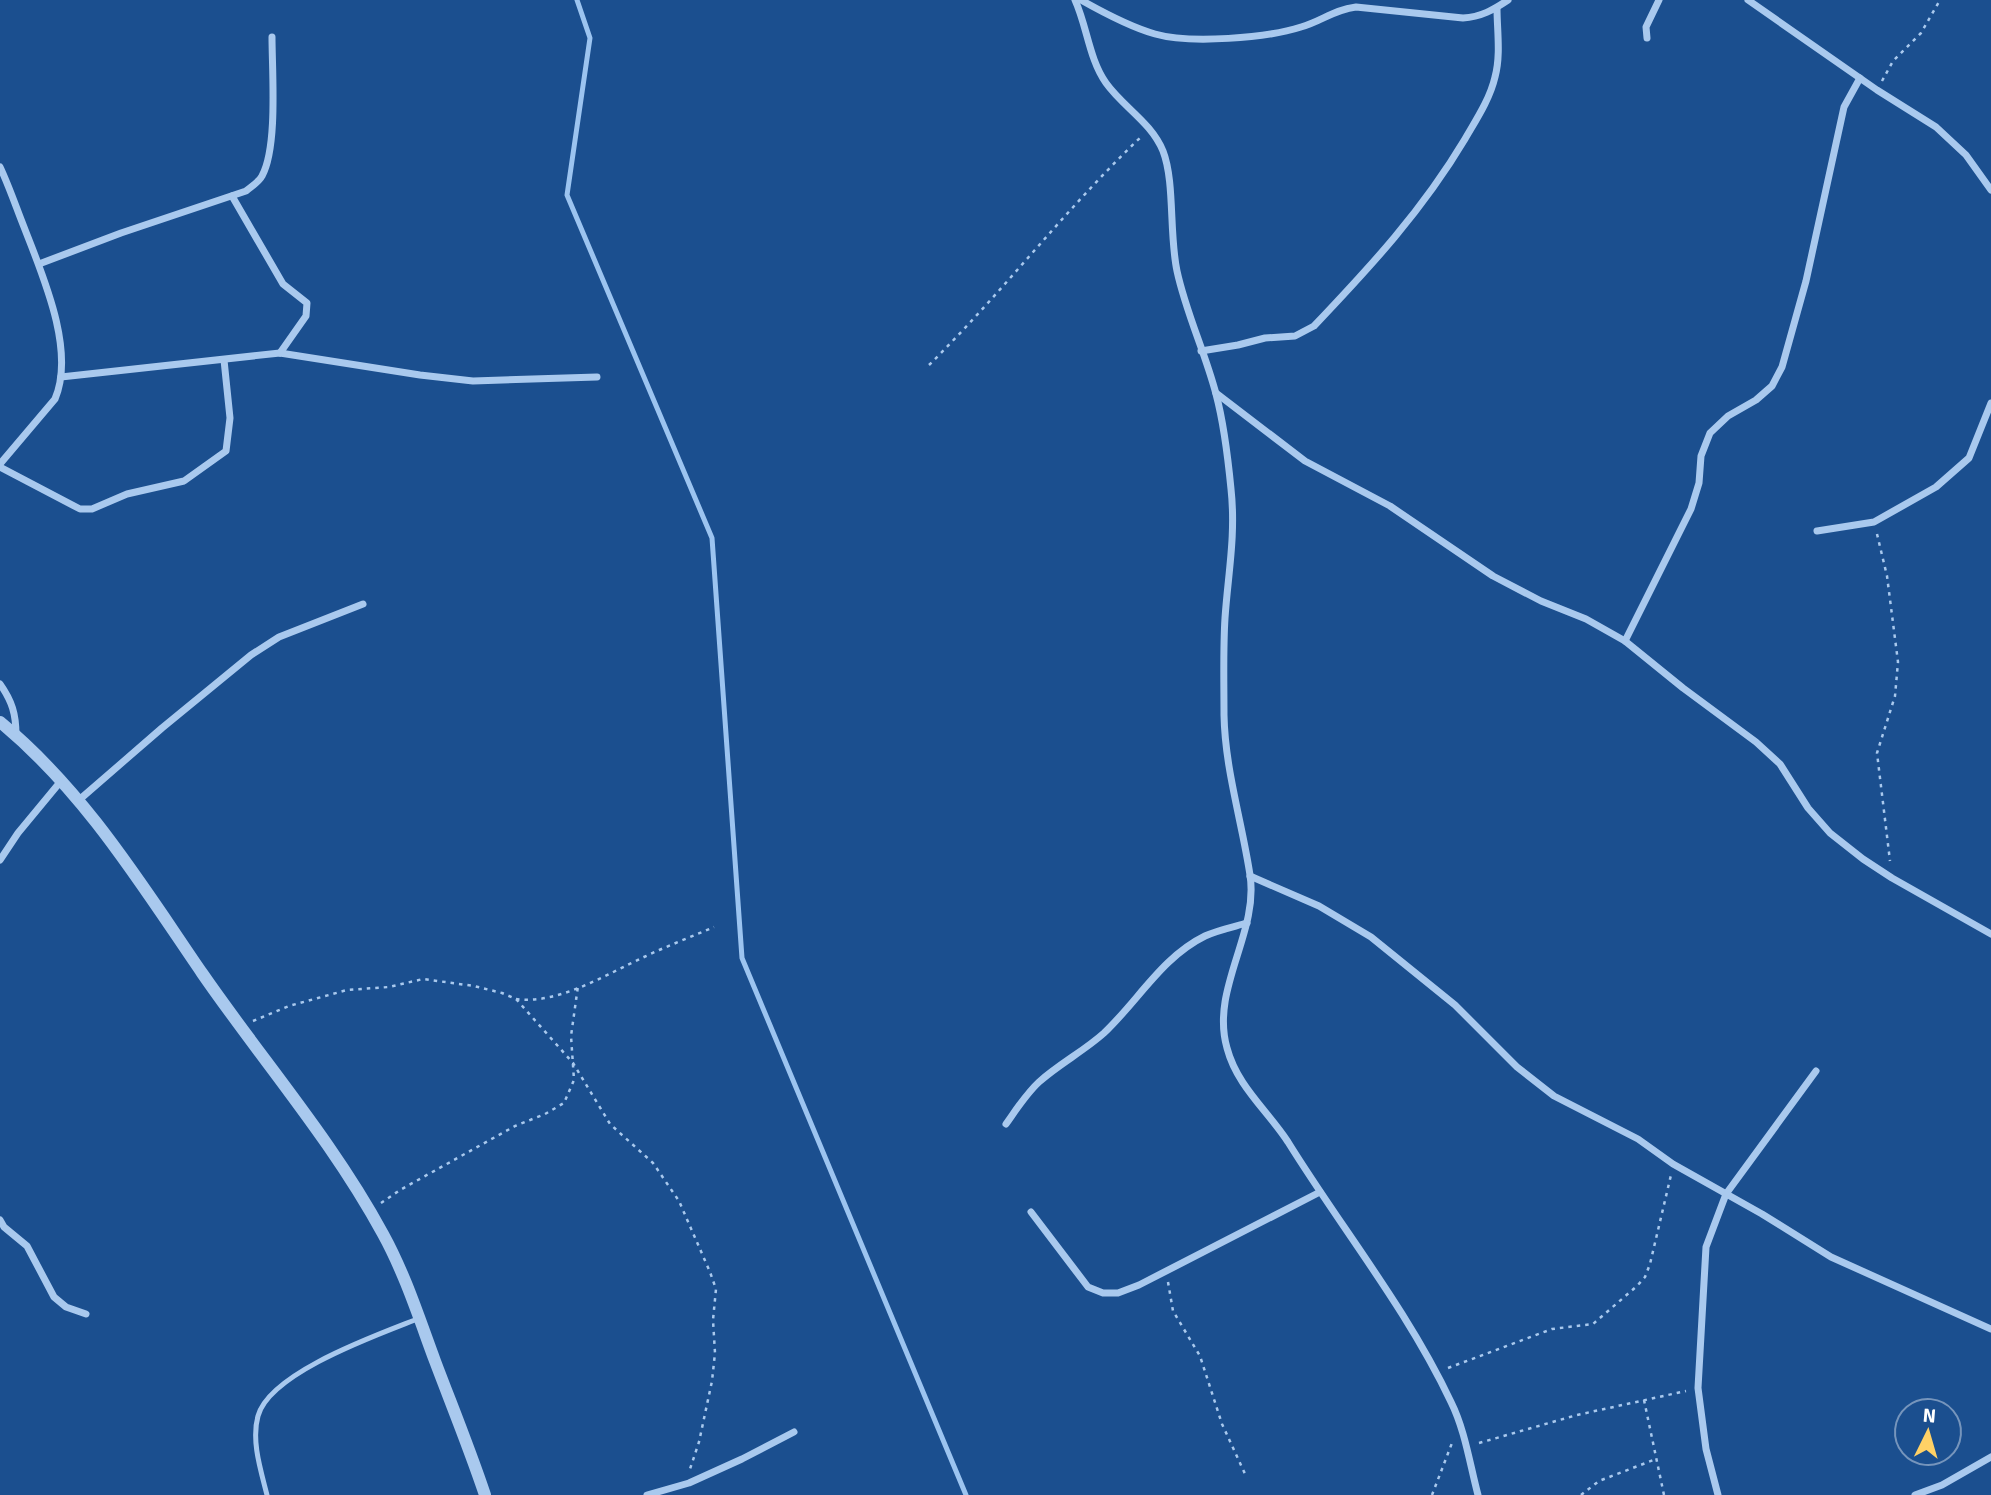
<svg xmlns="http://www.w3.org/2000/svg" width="1991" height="1495" font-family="Signika,sans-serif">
<rect width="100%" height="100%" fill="#1b4f8f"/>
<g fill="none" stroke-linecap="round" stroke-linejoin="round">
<polyline stroke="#9cc4f0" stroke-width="5" points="577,0 590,38 567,195 712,538 742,958 966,1495"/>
<g stroke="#a9c9ee" stroke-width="2.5" stroke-dasharray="3.5 5" stroke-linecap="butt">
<polyline points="1882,81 1893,61 1921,33 1940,0"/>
<path d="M929,365C1003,292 1066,208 1142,136"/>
<polyline points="1877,534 1887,576 1898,662 1895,696 1877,753 1890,861"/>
<path d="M516,999C558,1005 607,974 644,957C667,946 691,937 714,927"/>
<polyline points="253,1021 289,1006 347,990 389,987 423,979 474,986 502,993 516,999 573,1063 610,1124 653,1163 679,1201 710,1272 716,1289 713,1320 715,1353 712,1381 699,1442 690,1469"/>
<polyline points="381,1203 400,1190 515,1126 545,1114 564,1103 574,1080 571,1036 578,986"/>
<polyline points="1168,1282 1173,1311 1200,1356 1222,1424 1246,1476"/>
<polyline points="1448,1368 1552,1329 1593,1324 1637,1286 1645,1277 1650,1264 1671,1175"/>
<polyline points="1644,1400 1664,1495"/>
<polyline points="1479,1443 1577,1415 1686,1391"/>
<polyline points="1432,1495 1452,1443"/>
<polyline points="1581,1495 1599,1481 1656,1459"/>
</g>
<path stroke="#a9c9ee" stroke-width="5" d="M267,1495C261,1471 251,1441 258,1416C270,1372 380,1334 420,1318"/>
<g stroke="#a9c9ee" stroke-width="7">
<path d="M1075,0C1087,26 1089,59 1106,83C1123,107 1151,122 1163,151C1175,182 1169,234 1177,271C1186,313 1205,352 1216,394C1224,424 1228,458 1231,489C1236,535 1228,574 1225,618C1223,650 1224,683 1224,715C1225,769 1242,822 1250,875C1259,933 1210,989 1227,1048C1237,1086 1267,1110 1288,1142C1342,1229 1407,1309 1451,1402C1465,1430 1470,1465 1478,1495"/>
<path d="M1081,0C1104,13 1130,27 1155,34C1190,44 1267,38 1301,27C1322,21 1333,10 1356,7L1463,18C1481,17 1493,10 1508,0"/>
<polyline points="1748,0 1877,90 1936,127 1966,155 1991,190"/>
<polyline points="1647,38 1646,27 1659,0"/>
<path d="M0,167C9,186 16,207 24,227C42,274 76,350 55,399L0,464"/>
<polyline points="232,196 283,284 307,303 306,316 280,353"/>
<path d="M39,264L121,233L246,191C252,186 259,182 262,176C278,147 272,71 272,37"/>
<path d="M1201,351L1238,345L1265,338L1295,336L1314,326C1371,266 1422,211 1465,139C1476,120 1490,99 1495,77C1501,55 1497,30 1497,8"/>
<polyline points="61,377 280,353 420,375 473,381 597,377"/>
<polyline points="1216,393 1305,461 1390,506 1493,576 1541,601 1586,619 1625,641 1683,688 1756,742 1780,764 1808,808 1830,833 1863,859 1892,878 1991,934"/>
<polyline points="0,467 80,509 92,509 127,494 184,481 226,451 230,418 224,360"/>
<polyline points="1817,531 1874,522 1936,487 1969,458 1991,403"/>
<polyline points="1625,641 1691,509 1699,483 1701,456 1710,433 1728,416 1756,400 1772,386 1782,367 1806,281 1844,107 1860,78"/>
<path d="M0,684C12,701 16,714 16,735"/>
<polyline points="79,800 162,728 251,655 279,637 363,604"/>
<polyline points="0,860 18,833 61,781"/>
<polyline points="1250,876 1319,906 1371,937 1455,1005 1517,1067 1554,1096 1638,1139 1673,1164 1762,1214 1831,1257 1991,1329"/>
<path d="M1006,1124C1016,1110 1026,1094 1039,1082C1059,1064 1084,1051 1104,1033C1138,1001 1162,957 1205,936C1218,930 1233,927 1247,923"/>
<polyline points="1031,1212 1088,1287 1103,1293 1118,1293 1139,1285 1320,1192"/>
<polyline points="0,1220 4,1227 27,1246 54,1297 66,1307 86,1314"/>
<polyline points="647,1495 689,1483 742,1459 794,1432"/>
<polyline points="1718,1495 1706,1449 1698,1388 1706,1247 1726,1194 1816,1071"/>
<polyline points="1915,1495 1942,1485 1991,1457"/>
</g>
<path stroke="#a9c9ee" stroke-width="12" d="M0,722C84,791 141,884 202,973C262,1060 332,1140 383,1234C405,1274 419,1318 435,1361C452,1406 470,1450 485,1495"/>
</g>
<g transform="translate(1928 1432) rotate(5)"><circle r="33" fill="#1b4f8f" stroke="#7695bc" stroke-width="2"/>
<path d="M0-5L12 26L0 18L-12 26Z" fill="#ffd166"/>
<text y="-10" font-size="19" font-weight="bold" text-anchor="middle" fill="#ffffff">N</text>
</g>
</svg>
